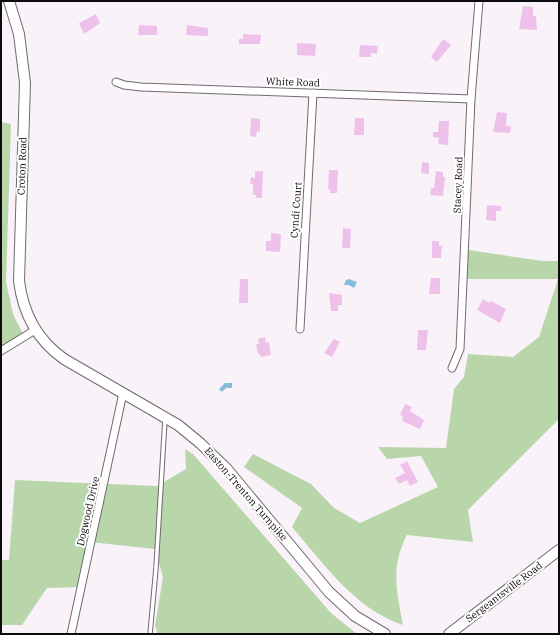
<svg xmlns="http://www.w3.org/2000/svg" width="560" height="635" font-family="'IBM Plex Serif',serif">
<rect width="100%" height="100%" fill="#f9f3f9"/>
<g fill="#b9d6aa">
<polygon points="1,122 11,124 6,282 13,314 25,338 1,353"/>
<path d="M462,249L542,261H559V419L468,510L473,542L407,535C390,567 397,592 403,625C355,609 324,564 292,527L302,508L244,467L253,454L311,484L334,508L360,523L438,487L421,456L387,459L378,447L446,448L454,389L464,377L468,354L513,357L539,337L558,279H460Z"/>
<polygon points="185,449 193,454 331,613 357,634 158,634 155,626 163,577 155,549 90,542 81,587 47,588 22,625 1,625 1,560 9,560 15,480 157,486 186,469"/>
</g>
<g fill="#85bcdb">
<polygon points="349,279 357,282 354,288 349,285 344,285 346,280"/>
<polygon points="225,383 232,383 232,388 226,388 222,392 219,389"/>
</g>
<g fill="#eec1ea">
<polygon points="523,6 533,7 533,16 536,16 537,30 519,29"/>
<polygon points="96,14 100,23 84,34 79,23"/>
<polygon points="139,25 157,26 157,35 138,35"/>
<polygon points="187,25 208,28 208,36 186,35"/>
<polygon points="243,34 261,35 260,44 239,44 239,39 243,39"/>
<polygon points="443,39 451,45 437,62 431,57"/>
<polygon points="297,43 316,44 315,56 297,55"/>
<polygon points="360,45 378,46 377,54 371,53 371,57 359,57"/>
<polygon points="497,112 507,113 506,126 511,126 510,133 493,132"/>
<polygon points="251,118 260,119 260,132 257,131 256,137 250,136"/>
<polygon points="355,118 364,118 364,135 354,135"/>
<polygon points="439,121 449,121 448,145 438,144 439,138 433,137 433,132 438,132"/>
<polygon points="422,162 429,163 429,174 421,173"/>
<polygon points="329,170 338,170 337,193 330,193 330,189 328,189"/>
<polygon points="255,171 263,171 262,198 256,198 256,195 253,195 253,184 250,184 251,177 255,178"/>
<polygon points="436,171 443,172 443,177 445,177 443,196 430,195 431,188 434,188"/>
<polygon points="487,205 501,206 501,211 496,211 496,221 486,220"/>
<polygon points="343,228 351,229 350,248 342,248"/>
<polygon points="271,233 281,234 280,252 266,251 266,241 271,241"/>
<polygon points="432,241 439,241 439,246 442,246 441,258 432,258"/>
<polygon points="431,278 440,278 440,294 429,294"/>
<polygon points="240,279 248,279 248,303 239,303"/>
<polygon points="329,293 342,295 342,305 338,305 338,311 331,311"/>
<polygon points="483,299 489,303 491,301 506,309 500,323 477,310"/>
<polygon points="418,330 428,330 426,350 417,350"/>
<polygon points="265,337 266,343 269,342 271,355 261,357 260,354 258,354 256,344 259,344 258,339"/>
<polygon points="334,339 340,342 332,357 324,353"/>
<polygon points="405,404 412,407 410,411 424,420 420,429 402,421 403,416 400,415"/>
<polygon points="407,461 418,482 410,486 407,480 399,484 395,478 405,473 400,465"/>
</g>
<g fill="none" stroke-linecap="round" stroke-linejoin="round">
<defs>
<polyline id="lane" points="150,634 156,568 165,419"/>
<g id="street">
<polyline points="116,82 124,85 141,87 471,99"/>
<polyline points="300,329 313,93"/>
<polyline points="1,351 35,330"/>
<polyline points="452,368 460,349 471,99 479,1"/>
<polyline points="71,634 123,393"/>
</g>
<g id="secondary">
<path d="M9,1L19,34L25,83L19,281C23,313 37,340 64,359L178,425L200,443L226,468L329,592L355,616L385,634"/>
<polyline points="449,634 559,550"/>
</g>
</defs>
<use href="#lane" stroke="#706b70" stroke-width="5.5"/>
<use href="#street" stroke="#706b70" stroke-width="9"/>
<use href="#secondary" stroke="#706b70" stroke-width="12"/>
<use href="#lane" stroke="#fff" stroke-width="3.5"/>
<use href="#street" stroke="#fff" stroke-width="7"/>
<use href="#secondary" stroke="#fff" stroke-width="10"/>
</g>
<g text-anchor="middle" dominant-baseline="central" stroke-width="4" stroke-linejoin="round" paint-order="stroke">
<g font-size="10" fill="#0d0b0d" stroke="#fff">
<text transform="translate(293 82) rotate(2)">White Road</text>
<text transform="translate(22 166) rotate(-88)">Croton Road</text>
<text transform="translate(458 185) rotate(-88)">Stacey Road</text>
<text transform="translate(296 210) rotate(-86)">Cyndi Court</text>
<text transform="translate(246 494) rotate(49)">Easton-Trenton Turnpike</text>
<text transform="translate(88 511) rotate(-77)">Dogwood Drive</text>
<text transform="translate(504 592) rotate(-37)">Sergeantsville Road</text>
</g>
</g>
<rect width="560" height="635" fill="none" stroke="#0d0b0d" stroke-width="4"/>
</svg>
